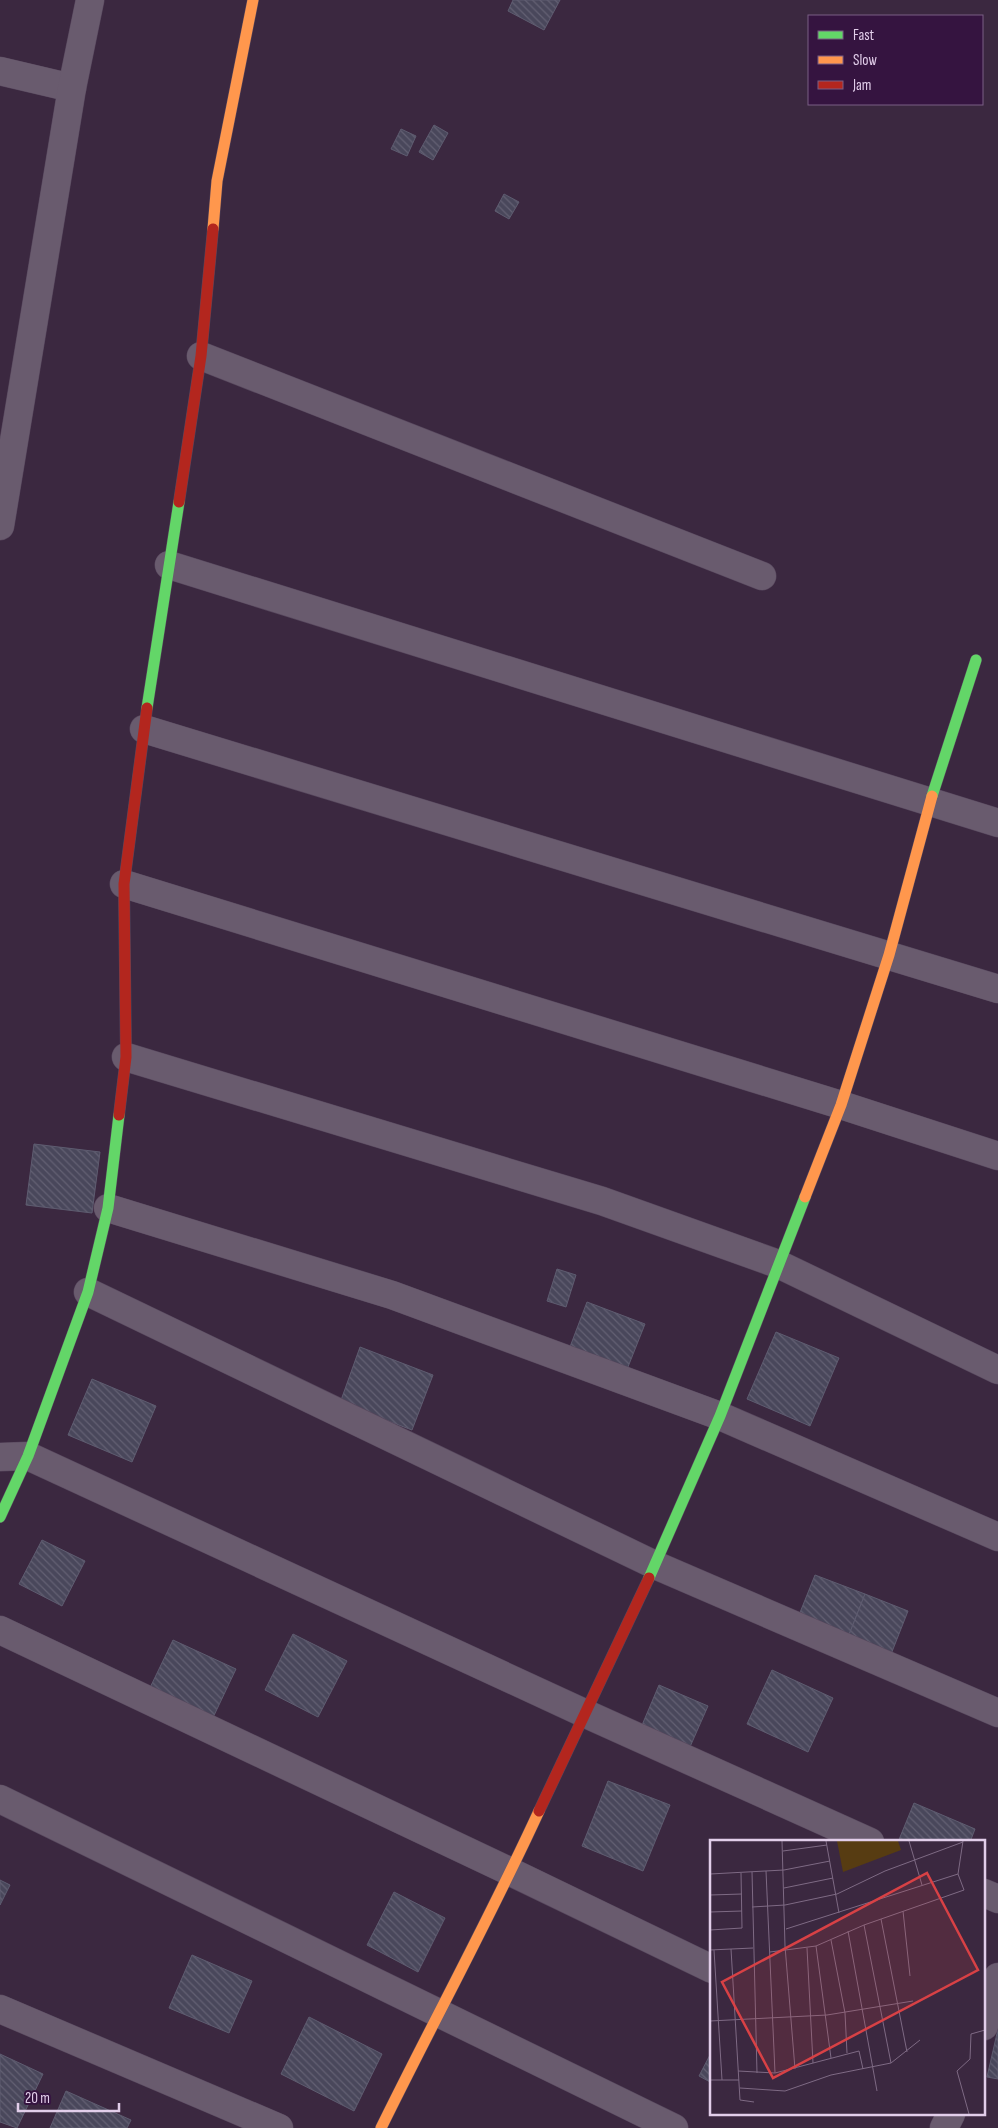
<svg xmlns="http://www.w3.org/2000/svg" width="998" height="2128" font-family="'Sofia Sans Condensed',sans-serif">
<defs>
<pattern id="building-back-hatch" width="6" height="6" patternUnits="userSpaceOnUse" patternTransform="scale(1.25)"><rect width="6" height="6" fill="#49475b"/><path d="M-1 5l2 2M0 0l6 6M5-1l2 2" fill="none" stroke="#636073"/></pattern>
</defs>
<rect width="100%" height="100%" fill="#3b2840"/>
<g fill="url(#building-back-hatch)" stroke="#5e5c70">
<polygon points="513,0 560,0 544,30 508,11"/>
<polygon points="434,125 448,133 433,160 419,152"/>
<polygon points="401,129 416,136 407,156 391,149"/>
<polygon points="504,194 519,202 509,219 495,211"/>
<polygon points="34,1144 100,1152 92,1213 26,1205"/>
<polygon points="557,1269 576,1275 566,1307 547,1301"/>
<polygon points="587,1302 645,1324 622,1382 565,1360"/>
<polygon points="776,1332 839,1358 810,1426 747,1399"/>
<polygon points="360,1347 433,1375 412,1430 340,1403"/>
<polygon points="92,1379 156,1406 132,1462 68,1435"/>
<polygon points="42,1540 85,1561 62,1606 19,1584"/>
<polygon points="815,1575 865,1594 843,1650 793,1630"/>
<polygon points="865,1594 908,1611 886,1667 843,1650"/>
<polygon points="293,1634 347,1661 318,1717 265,1690"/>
<polygon points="173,1640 236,1669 209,1726 146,1696"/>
<polygon points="772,1670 833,1698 808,1752 747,1724"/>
<polygon points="659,1685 708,1706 682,1765 634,1744"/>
<polygon points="608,1781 670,1805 643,1871 582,1846"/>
<polygon points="914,1803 975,1829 970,1842 898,1842"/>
<polygon points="0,1880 10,1885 0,1905"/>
<polygon points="394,1892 445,1918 418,1972 367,1945"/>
<polygon points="192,1955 252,1981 229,2033 169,2008"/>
<polygon points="309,2017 382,2054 354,2111 281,2074"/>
<polygon points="998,2029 998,2079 987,2077"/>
<polygon points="712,2051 712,2083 699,2076"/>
<polygon points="0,2054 43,2074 17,2128 0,2122"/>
<polygon points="66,2091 131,2120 127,2128 50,2128"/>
</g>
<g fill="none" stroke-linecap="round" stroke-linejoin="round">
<defs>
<g id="street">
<polyline points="0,71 72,88"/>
<polyline points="201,356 762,576"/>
<polyline points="0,526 72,88 90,0"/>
<polyline points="169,565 998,823"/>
<polyline points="144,729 998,989"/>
<polyline points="124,884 841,1105 998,1156"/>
<polyline points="126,1057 602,1201 778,1264 998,1370"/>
<polyline points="108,1208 392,1295 720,1416 998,1537"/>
<polyline points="88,1292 655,1565 998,1713"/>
<polyline points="0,1457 28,1456 584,1713 870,1842"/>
<polyline points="0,1630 511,1872 712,1969"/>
<polyline points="0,1799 674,2128"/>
<polyline points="984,1893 998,1899"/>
<polyline points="0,2009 279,2128"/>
<polyline points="984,2026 998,1977"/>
<polyline points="944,2128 951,2114"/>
</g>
<g id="fast">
<polyline points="147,708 179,502"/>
<polyline points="932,796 976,660"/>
<polyline points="0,1517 28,1456 88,1292 108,1208 119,1115"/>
<polyline points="649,1578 720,1416 805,1197"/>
</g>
<g id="slow">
<polyline points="213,229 217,181 253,0"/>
<polyline points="805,1197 841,1105 889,955 932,796"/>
<path d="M381,2128C433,2022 490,1918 539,1811"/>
</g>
<g id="jam">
<polyline points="179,502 201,356 213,229"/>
<polyline points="119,1115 126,1057 124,884 147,708"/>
<polyline points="539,1811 649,1578"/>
</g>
</defs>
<use href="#street" stroke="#57475d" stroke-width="29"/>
<use href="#fast" stroke="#57475d" stroke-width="12"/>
<use href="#slow" stroke="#57475d" stroke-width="12"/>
<use href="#jam" stroke="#57475d" stroke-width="12"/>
<use href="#street" stroke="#695b6e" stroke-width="28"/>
<use href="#fast" stroke="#63d668" stroke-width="11"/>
<use href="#slow" stroke="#ff974d" stroke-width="11"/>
<use href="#jam" stroke="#b3261e" stroke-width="11"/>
</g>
<g transform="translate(710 1840)">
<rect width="275" height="275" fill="#3b2840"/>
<path d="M127,1H188L191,10L133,32Z" fill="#573c12"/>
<path fill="none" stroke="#7e6a84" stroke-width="1" d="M72,1L75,106L85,229M116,1L129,73M199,1L212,45M73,11L117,5M56,31L65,233M42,32L47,233M0,34L74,30L120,21M74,48L123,38M0,55L32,54M42,67L75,65L127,54L175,31L253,2M193,71L200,136M0,72L32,71M171,79L197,212M154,85L181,223M76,89L248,34M0,90L32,88L31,33M138,91L167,251M121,100L135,173L137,213M106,106L121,218M97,108L103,223M21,109L30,260L44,262M0,110L43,108M4,110L12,240M60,112L106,106L154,85L254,50L248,34L253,1M0,181L117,175L203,161M28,231L65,233L149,211L153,229M0,240H29M30,248L75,251L121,235L181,223L210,200M259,274L247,231L260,219L261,194L275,190"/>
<path fill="#d84145" fill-opacity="0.15" stroke="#d84145" stroke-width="2.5" d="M217,33L268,130L63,238L12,142Z"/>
<rect width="275" height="275" fill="none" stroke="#e2ceea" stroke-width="2.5"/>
</g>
<rect x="808" y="15" width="175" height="90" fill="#351440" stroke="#7a5e84"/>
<rect x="818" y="31" width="25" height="8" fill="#63d668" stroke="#7a5e84"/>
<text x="853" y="40" font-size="15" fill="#e2ceea">Fast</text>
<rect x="818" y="56" width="25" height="8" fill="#ff974d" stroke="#7a5e84"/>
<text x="853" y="65" font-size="15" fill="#e2ceea">Slow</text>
<rect x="818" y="81" width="25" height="8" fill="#b3261e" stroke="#7a5e84"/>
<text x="853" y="90" font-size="15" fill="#e2ceea">Jam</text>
<path d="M18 2103v8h101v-8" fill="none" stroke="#e2ceea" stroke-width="2.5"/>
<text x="25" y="2103" font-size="15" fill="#e2ceea" stroke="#351440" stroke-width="4" paint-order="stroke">20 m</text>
</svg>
